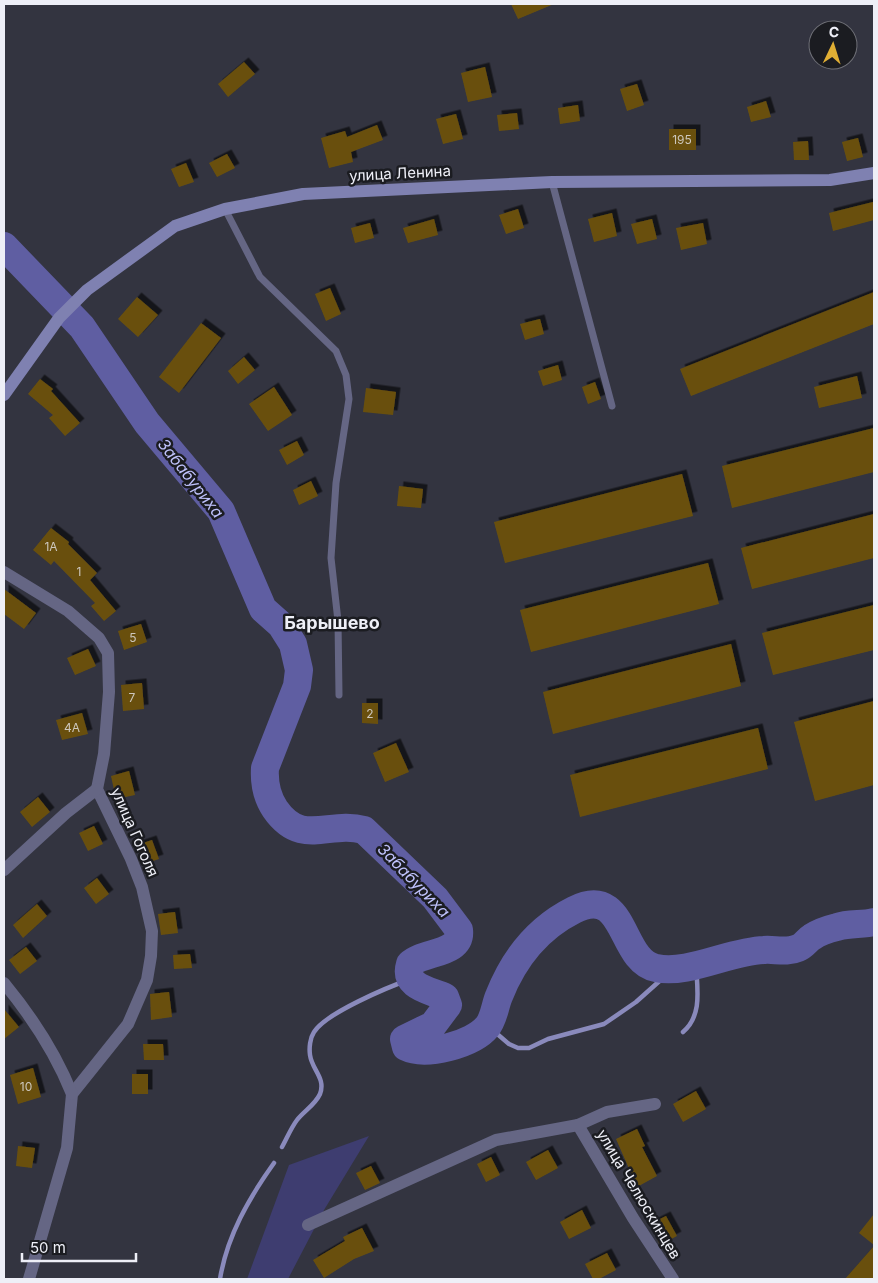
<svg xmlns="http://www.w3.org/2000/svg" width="878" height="1283" font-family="Inter,sans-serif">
<defs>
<filter id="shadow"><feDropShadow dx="4.5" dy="-4.5" stdDeviation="0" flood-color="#0009"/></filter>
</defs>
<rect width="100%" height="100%" fill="#333440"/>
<polygon fill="#3e3d70" points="369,1136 324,1210 288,1279 247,1279 289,1165"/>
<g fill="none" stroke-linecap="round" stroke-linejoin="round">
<g stroke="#8a8abc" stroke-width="4.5">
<polyline points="488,1026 509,1044 518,1048 529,1048 548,1039 604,1024 636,1002 673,969"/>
<path d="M683,1032C703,1015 697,988 696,964"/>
<path d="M282,1147C287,1138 291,1128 297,1120C304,1111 315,1105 320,1094C326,1078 312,1070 310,1055C309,1048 310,1038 314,1032C326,1013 388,987 411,979"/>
<path d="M220,1279C227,1236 249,1198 274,1163"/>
</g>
<path stroke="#5f5ea2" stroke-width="28" d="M4,246L82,327L147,423L221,511L263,609L281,625L293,644L299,670L297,686L265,768C264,783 267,797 275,809C302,848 329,820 364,830L435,898L459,930C462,955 423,951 410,964C403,987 429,990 445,997L448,1005L433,1025L404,1039L406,1047C426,1057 473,1044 487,1027C494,1019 495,1005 499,996C514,958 538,928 574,910C627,883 619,961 656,968C688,975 730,951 764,950C774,949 787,953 798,948C804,946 807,940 812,937C819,932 829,929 837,927C849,923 863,925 874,922"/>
</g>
<g fill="#69500e" filter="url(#shadow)">
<polygon points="511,4 554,4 518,19"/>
<polygon points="244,62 255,74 228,97 218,84"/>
<polygon points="485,67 492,97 468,102 461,73"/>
<polygon points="637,84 644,105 627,111 620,89"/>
<polygon points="766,101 771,117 751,122 747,107"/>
<polygon points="578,105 580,121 560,124 558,108"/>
<polygon points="517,113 519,129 499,131 497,115"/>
<polygon points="456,114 463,139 443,144 436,119"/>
<polygon points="377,125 383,140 351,152 353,162 329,168 321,138 345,131 347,137"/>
<rect x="669" y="129" width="27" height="21"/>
<polygon points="858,138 863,157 847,161 842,142"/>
<polygon points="808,141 809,160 794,160 793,142"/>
<polygon points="227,154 235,168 217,177 209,163"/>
<polygon points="186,163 194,182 179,187 171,169"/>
<polygon points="873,202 874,220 833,231 829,213"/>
<polygon points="518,209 524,228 506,234 499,215"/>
<polygon points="612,213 617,236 594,242 588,219"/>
<polygon points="434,219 438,235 408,243 403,228"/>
<polygon points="652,219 657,239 637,244 631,224"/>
<polygon points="370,223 374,238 355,243 351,228"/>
<polygon points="703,223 707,244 681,250 676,228"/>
<polygon points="330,288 341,314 326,321 315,294"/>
<polygon points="874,292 874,324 691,396 680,369"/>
<polygon points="137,297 158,315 138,337 118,319"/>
<polygon points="540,319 544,334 525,340 520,324"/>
<polygon points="201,323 221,338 179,393 159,377"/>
<polygon points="244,357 255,370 238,384 228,371"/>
<polygon points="558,365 562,380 543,386 538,371"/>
<polygon points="857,376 862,398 819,408 814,387"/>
<polygon points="40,379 53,389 51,391 80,423 65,436 49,418 53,415 28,394"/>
<polygon points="595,382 601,399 588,404 582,387"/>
<polygon points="274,387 292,415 268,431 249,404"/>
<polygon points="366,388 396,392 393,415 363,412"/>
<polygon points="874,428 874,472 732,508 722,466"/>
<polygon points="297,441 304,455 287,465 279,450"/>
<polygon points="682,474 693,516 505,563 494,522"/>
<polygon points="311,481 318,496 299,505 293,490"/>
<polygon points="399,486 423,489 421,508 397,506"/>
<polygon points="874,514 874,558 752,589 741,548"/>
<polygon points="51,528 69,542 68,544 97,573 90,580 116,611 104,621 91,606 95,603 54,561 51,565 33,550"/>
<polygon points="708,563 719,604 531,652 520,610"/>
<polygon points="4,589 36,613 24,629 4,614"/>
<polygon points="874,605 874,650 773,675 762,633"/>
<polygon points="141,624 147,642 124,650 118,631"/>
<polygon points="731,644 741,686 553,734 543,692"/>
<polygon points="88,649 96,666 75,675 67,658"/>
<polygon points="142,683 144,709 123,711 121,685"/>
<polygon points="874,701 874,785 815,801 794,722"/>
<polygon points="362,703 378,703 378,724 362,723"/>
<polygon points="82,713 88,734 62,740 56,720"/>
<polygon points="758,728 768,769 580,817 570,775"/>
<polygon points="396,743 409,772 385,782 373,753"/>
<polygon points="129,771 135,795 116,799 111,776"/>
<polygon points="38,797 50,812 32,827 20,812"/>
<polygon points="94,826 103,844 88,851 79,833"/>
<polygon points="152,840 159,859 144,864 137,845"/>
<polygon points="97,878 109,894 96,904 84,888"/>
<polygon points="37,904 47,916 23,938 13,925"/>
<polygon points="175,912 178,933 161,935 158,914"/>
<polygon points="26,947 37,961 20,974 9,960"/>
<polygon points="190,954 192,968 174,969 173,955"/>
<polygon points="169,992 172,1017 151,1020 150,994"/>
<polygon points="4,1009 19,1027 4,1039"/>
<polygon points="143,1044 163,1044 164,1060 144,1060"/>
<polygon points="33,1068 41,1097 18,1104 10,1075"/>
<rect x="132" y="1074" width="16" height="20"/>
<polygon points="696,1091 706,1109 683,1122 673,1104"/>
<polygon points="637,1129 645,1146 642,1147 657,1176 637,1187 616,1139"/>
<polygon points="18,1146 35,1148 32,1168 16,1166"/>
<polygon points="548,1150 558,1168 536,1180 526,1162"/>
<polygon points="491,1157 500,1175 486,1182 477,1164"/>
<polygon points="371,1166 380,1183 365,1190 356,1173"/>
<polygon points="582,1210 591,1228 569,1239 560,1222"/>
<polygon points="874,1214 874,1245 859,1233"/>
<polygon points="666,1216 677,1236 660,1245 650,1224"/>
<polygon points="362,1228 374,1251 354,1259 324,1278 313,1260 345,1241 343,1237"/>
<polygon points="874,1246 874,1279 845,1279"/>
<polygon points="607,1253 616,1270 599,1279 593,1279 585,1264"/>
</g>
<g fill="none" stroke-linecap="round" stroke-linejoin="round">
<g stroke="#656684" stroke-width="7">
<polyline points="552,182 612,406"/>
<polyline points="225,209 260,277 336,351 346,375 349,399 336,483 331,558 338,621 339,695"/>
</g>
<g stroke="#656684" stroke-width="12">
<polyline points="4,572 68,611 99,638 108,653 109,692 104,754 97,789 131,859 142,887 152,931 151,956 147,980 128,1024 72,1094 67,1148 29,1279"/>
<polyline points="4,870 66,813 97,789"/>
<path d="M4,983C32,1017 56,1054 72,1094"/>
<polyline points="578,1125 633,1218 673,1279"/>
<polyline points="308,1225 496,1140 578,1125 607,1112 655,1104"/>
</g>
<polyline stroke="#7f81b1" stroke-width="12" points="4,395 59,318 87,290 175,226 225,209 303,194 552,182 830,180 874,173"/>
</g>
<g text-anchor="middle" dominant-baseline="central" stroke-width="5" stroke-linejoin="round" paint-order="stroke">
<g font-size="12" fill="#cdc7bd">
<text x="682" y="139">195</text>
<text x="51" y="546">1А</text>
<text x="79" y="571">1</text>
<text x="133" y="637">5</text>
<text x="132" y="697">7</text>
<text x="370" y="713">2</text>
<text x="72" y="727">4А</text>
<text x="26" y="1086">10</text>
</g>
<g font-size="15" fill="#eeeff7" stroke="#1b1c21">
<text transform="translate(400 173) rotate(-3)">улица Ленина</text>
<text transform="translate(135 832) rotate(66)">улица Гоголя</text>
<text transform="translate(639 1194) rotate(59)">улица Челюскинцев</text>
</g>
<g font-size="16" font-style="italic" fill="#bec1fb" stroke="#1b1c21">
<text transform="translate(191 478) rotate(52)">Забабуриха</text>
<text transform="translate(414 880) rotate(46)">Забабуриха</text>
</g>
<g font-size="18" font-weight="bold" fill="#eeeff7" stroke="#1b1c21">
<text x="332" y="622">Барышево</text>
</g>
</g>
<rect width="878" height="1283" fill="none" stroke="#eeeff7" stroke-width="10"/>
<g transform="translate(833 45) rotate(4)"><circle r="24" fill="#1b1c21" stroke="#6f7077"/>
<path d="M0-4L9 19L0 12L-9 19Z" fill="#e1af34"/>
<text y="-8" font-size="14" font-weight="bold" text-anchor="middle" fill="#eeeff7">С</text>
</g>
<path d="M22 1253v8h114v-8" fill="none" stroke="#eeeff7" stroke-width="2.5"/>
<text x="30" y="1253" font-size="15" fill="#eeeff7" stroke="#1b1c21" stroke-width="4" paint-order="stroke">50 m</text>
</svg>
